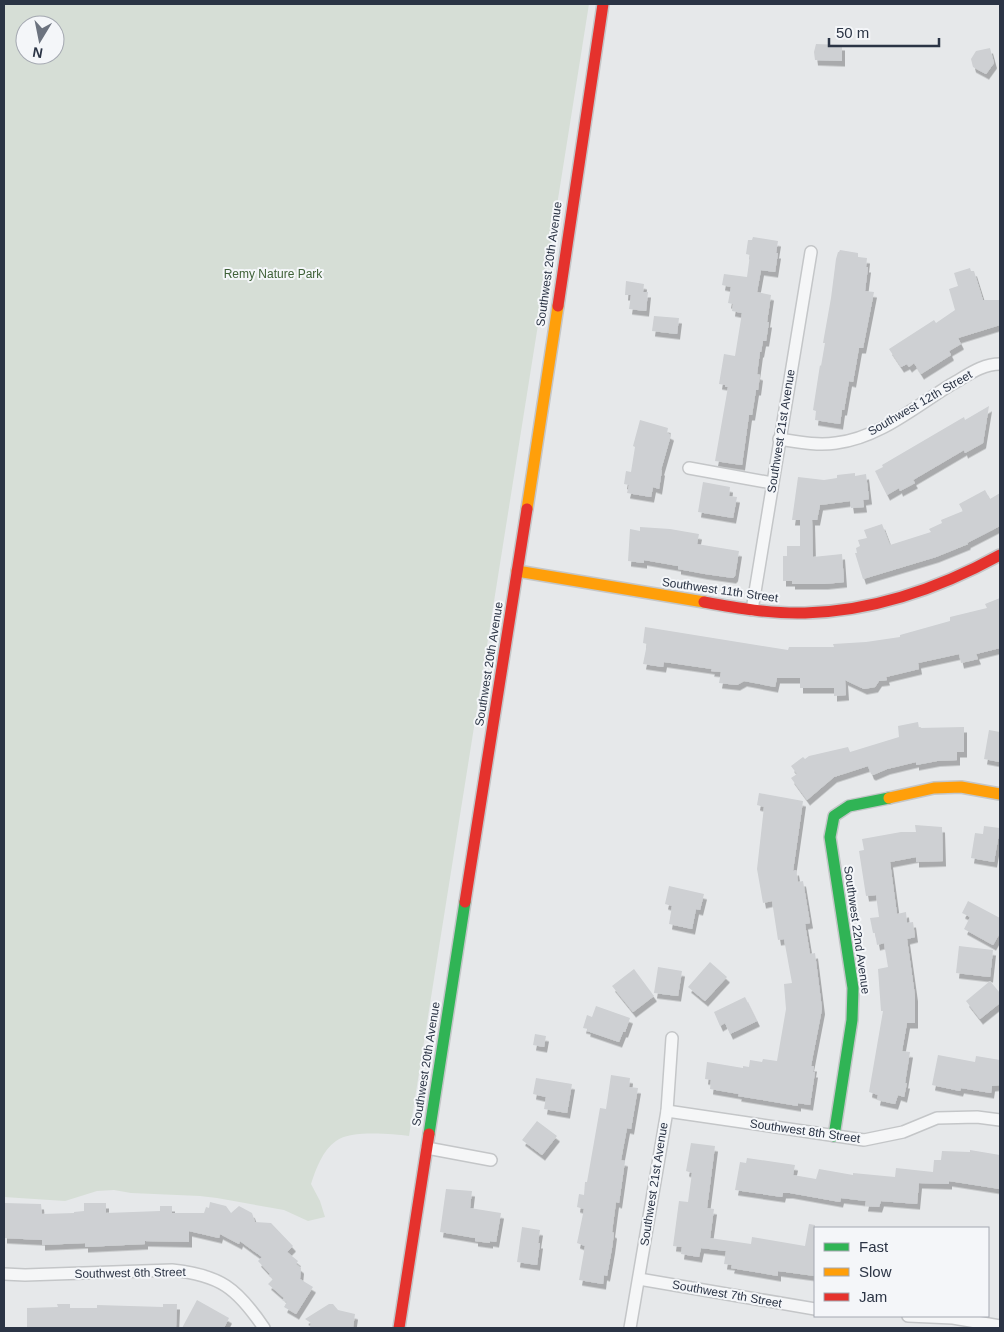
<svg xmlns="http://www.w3.org/2000/svg" width="1004" height="1332" font-family="Arial,sans-serif">
<defs>
<filter id="shadow"><feDropShadow dx="3" dy="5.5" stdDeviation="0" flood-color="#0004"/></filter>
</defs>
<rect width="100%" height="100%" fill="#e6e8ea"/>
<path fill="#d6ded6" fill-rule="evenodd" d="M4,4H589L409,1136C391,1134 351,1130 336,1141C322,1151 316,1169 311,1184L320,1201L325,1217L308,1221L284,1210L217,1198L200,1196L131,1193L114,1190L97,1191L65,1201L4,1197ZM25,25H55V55H25Z"/>
<g fill="#ced0d3" filter="url(#shadow)">
<polygon points="816,44 842,45 842,61 815,60 814,52"/>
<polygon points="990,48 994,63 986,74 973,67 971,59 976,51"/>
<polygon points="753,237 778,241 776,253 778,253 775,272 761,270 757,292 771,295 767,322 769,322 766,341 763,341 761,352 760,352 757,374 760,375 758,390 756,390 752,415 749,415 742,465 715,461 728,387 725,387 725,385 719,384 724,354 735,356 742,313 732,311 733,304 728,303 731,287 722,285 724,274 747,277 750,255 746,254 748,240 752,240"/>
<polygon points="840,250 858,253 858,257 867,258 866,267 868,267 865,291 874,292 863,348 859,348 853,382 849,381 844,410 842,410 840,424 815,420 816,411 813,410 820,365 821,366 825,343 823,343 831,298 836,259 838,252 839,252"/>
<polygon points="970,268 971,271 974,271 983,300 1000,300 1000,325 958,338 961,344 949,351 951,355 921,374 914,363 909,367 907,364 901,367 889,349 934,320 936,323 955,310 949,289 958,286 954,273"/>
<polygon points="626,281 644,284 643,292 648,292 646,311 629,309 631,295 625,295"/>
<polygon points="654,316 679,318 677,334 652,331"/>
<polygon points="989,406 983,443 965,453 964,450 913,480 915,483 900,491 899,488 887,495 875,471 883,467 882,465 964,417 965,420"/>
<polygon points="640,420 668,428 667,433 671,435 661,470 662,470 659,489 653,487 651,497 627,493 629,485 624,484 626,471 631,472 635,447 633,446"/>
<polygon points="855,473 855,476 866,474 869,499 863,500 864,507 851,508 850,501 820,505 817,520 812,520 813,557 842,554 844,582 825,584 792,584 792,581 783,581 783,556 787,556 787,546 800,546 800,520 792,520 798,477 824,480 837,478 837,475"/>
<polygon points="703,482 730,487 729,496 737,497 733,518 698,512"/>
<polygon points="985,490 990,499 1000,493 1000,526 967,543 968,544 936,557 863,579 855,553 857,553 856,548 860,546 858,540 867,538 864,530 882,524 890,545 931,532 929,529 942,523 941,520 963,511 959,504"/>
<polygon points="640,527 670,529 699,534 697,544 739,551 735,576 733,578 705,574 678,569 678,566 644,560 644,563 628,561 630,529 640,531"/>
<polygon points="1000,598 1000,648 976,654 978,659 961,663 959,654 918,663 919,669 886,677 887,680 879,681 875,687 864,689 845,680 846,695 834,696 834,688 800,688 800,678 777,678 775,687 744,681 737,685 719,683 721,672 711,671 712,669 664,662 663,667 643,664 647,644 643,643 645,627 788,650 789,647 834,647 833,644 866,642 900,637 900,635 950,621 950,617 987,608 985,604"/>
<polygon points="918,722 919,728 964,727 964,752 957,752 957,760 937,761 916,765 916,762 887,769 873,775 871,774 868,766 834,777 807,800 791,778 797,774 791,766 803,757 805,759 809,756 848,747 850,752 899,737 898,726"/>
<polygon points="989,730 1000,732 1000,762 984,759"/>
<polygon points="759,793 803,801 793,871 796,870 798,882 803,881 810,923 805,924 810,954 815,953 822,1009 811,1066 814,1066 813,1072 815,1072 810,1105 798,1103 798,1106 738,1096 739,1094 710,1089 711,1080 705,1079 707,1062 743,1068 743,1066 749,1067 750,1060 762,1062 763,1059 777,1061 786,1009 784,984 792,983 784,939 778,940 772,901 763,903 757,869 764,807 757,805"/>
<polygon points="915,825 942,827 943,861 916,862 916,857 890,862 897,914 906,912 907,923 913,922 915,937 907,939 915,996 915,1023 907,1023 902,1051 910,1052 905,1083 907,1083 904,1097 898,1095 895,1104 877,1100 878,1095 869,1092 883,1011 881,1011 878,969 888,967 884,943 877,945 875,933 873,933 870,918 879,917 876,895 866,896 859,851 864,850 862,839 901,832 916,832"/>
<polygon points="984,826 1000,828 994,862 971,858 975,833 983,834"/>
<polygon points="669,886 704,894 700,910 696,909 692,929 669,924 672,906 665,904"/>
<polygon points="968,901 1000,918 1000,933 993,945 964,929 970,917 962,913"/>
<polygon points="959,946 993,950 990,977 956,973"/>
<polygon points="710,962 727,977 705,1001 688,987"/>
<polygon points="658,967 682,971 678,996 654,993"/>
<polygon points="634,969 654,996 633,1012 612,986"/>
<polygon points="990,981 1000,993 1000,1003 980,1019 966,1001"/>
<polygon points="745,997 757,1021 730,1034 725,1023 720,1026 714,1012"/>
<polygon points="596,1006 630,1018 625,1032 623,1032 619,1042 587,1031 588,1029 583,1028 587,1015 592,1017"/>
<polygon points="535,1034 546,1036 544,1047 533,1045"/>
<polygon points="938,1055 975,1062 976,1056 1000,1060 1000,1085 992,1086 991,1093 961,1088 960,1091 932,1085"/>
<polygon points="611,1075 630,1078 629,1087 638,1088 631,1129 627,1128 621,1160 625,1161 619,1203 616,1202 612,1232 614,1233 612,1248 607,1276 604,1275 603,1284 579,1280 585,1246 577,1243 584,1209 577,1207 579,1194 584,1195 585,1182 587,1182 600,1108 606,1109"/>
<polygon points="536,1078 572,1084 567,1113 544,1109 546,1097 533,1094"/>
<polygon points="537,1121 557,1136 542,1155 522,1140"/>
<polygon points="691,1143 715,1146 707,1208 714,1209 710,1238 751,1244 752,1237 805,1246 809,1224 815,1225 815,1276 778,1271 778,1276 731,1268 732,1265 724,1264 726,1251 701,1248 699,1257 681,1254 682,1247 673,1246 679,1201 688,1202 692,1173 686,1171"/>
<polygon points="970,1150 1000,1155 1000,1189 949,1181 949,1184 919,1183 917,1204 881,1201 879,1207 865,1206 866,1201 841,1198 840,1202 790,1193 783,1193 782,1197 735,1190 740,1162 746,1163 747,1158 795,1165 793,1175 816,1179 819,1169 853,1175 853,1173 895,1177 896,1168 933,1172 934,1160 941,1160 942,1151 970,1152"/>
<polygon points="446,1189 472,1191 470,1208 501,1213 496,1242 490,1241 490,1243 475,1241 475,1238 440,1232"/>
<polygon points="210,1202 226,1206 231,1213 239,1206 252,1213 255,1222 271,1223 293,1246 287,1252 298,1261 296,1264 301,1268 300,1279 313,1287 296,1314 284,1307 287,1302 282,1300 284,1298 268,1284 273,1279 269,1276 270,1274 258,1261 262,1257 240,1241 239,1244 220,1234 219,1238 189,1231 189,1242 145,1241 145,1244 85,1247 85,1243 42,1245 42,1240 4,1238 4,1203 41,1204 42,1214 74,1213 74,1212 84,1211 84,1203 106,1203 106,1213 160,1211 160,1206 172,1206 172,1213 204,1213 206,1207 209,1208"/>
<polygon points="522,1227 540,1230 538,1243 540,1243 537,1265 517,1262"/>
<polygon points="197,1300 229,1318 224,1328 182,1328"/>
<polygon points="57,1304 70,1304 70,1308 97,1308 97,1305 163,1307 163,1304 177,1304 176,1328 27,1328 27,1308 58,1307"/>
<polygon points="329,1304 333,1304 338,1310 355,1314 353,1328 310,1328 311,1323 305,1319"/>
</g>
<g fill="none" stroke-linecap="round" stroke-linejoin="round">
<defs>
<g id="street">
<path d="M779,439C798,442 818,446 836,443C879,438 916,406 952,384C968,375 982,364 1000,364"/>
<polyline points="689,468 772,483"/>
<polyline points="752,610 811,252"/>
<polyline points="667,1111 864,1140 903,1132 937,1118 977,1117 1000,1120"/>
<polyline points="427,1148 491,1160"/>
<path d="M4,1274L25,1275L172,1270C220,1275 237,1288 264,1328"/>
<polyline points="639,1279 815,1309"/>
<polyline points="908,1316 953,1318 1000,1326"/>
<polyline points="630,1328 667,1111 672,1038"/>
</g>
<g id="fast">
<polyline points="429,1134 465,902"/>
<polyline points="834,1136 852,1020 853,988 830,837 834,816 849,806 889,798"/>
</g>
<g id="slow">
<polyline points="527,509 558,306"/>
<polyline points="517,571 704,602"/>
<polyline points="889,798 934,788 961,787 1000,794"/>
</g>
<g id="jam">
<polyline points="558,306 603,4"/>
<path d="M704,602C737,608 771,614 805,613C875,611 940,588 1000,555"/>
<polyline points="465,902 527,509"/>
<polyline points="399,1328 429,1134"/>
</g>
</defs>
<use href="#street" stroke="#c4c6c8" stroke-width="14"/>
<use href="#fast" stroke="#c4c6c8" stroke-width="14"/>
<use href="#slow" stroke="#c4c6c8" stroke-width="14"/>
<use href="#jam" stroke="#c4c6c8" stroke-width="14"/>
<use href="#street" stroke="#f5f6f7" stroke-width="11"/>
<use href="#fast" stroke="#30b455" stroke-width="11"/>
<use href="#slow" stroke="#ff9f0a" stroke-width="11"/>
<use href="#jam" stroke="#e5322d" stroke-width="11"/>
</g>
<g text-anchor="middle" dominant-baseline="central" stroke-width="4" stroke-linejoin="round" paint-order="stroke">
<g font-size="12" fill="#2b3445" stroke="#f4f6f9">
<text transform="translate(549 264) rotate(-82)">Southwest 20th Avenue</text>
<text transform="translate(920 403) rotate(-30)">Southwest 12th Street</text>
<text transform="translate(781 431) rotate(-81)">Southwest 21st Avenue</text>
<text transform="translate(720 590) rotate(8)">Southwest 11th Street</text>
<text transform="translate(489 664) rotate(-81)">Southwest 20th Avenue</text>
<text transform="translate(857 930) rotate(82)">Southwest 22nd Avenue</text>
<text transform="translate(426 1064) rotate(-81)">Southwest 20th Avenue</text>
<text transform="translate(805 1131) rotate(8)">Southwest 8th Street</text>
<text transform="translate(654 1184) rotate(-81)">Southwest 21st Avenue</text>
<text transform="translate(130 1273) rotate(-1)">Southwest 6th Street</text>
<text transform="translate(727 1294) rotate(10)">Southwest 7th Street</text>
</g>
<g font-size="12" fill="#3f6138" stroke="#f4f6f9">
<text x="273" y="274">Remy Nature Park</text>
</g>
</g>
<rect width="1004" height="1332" fill="none" stroke="#2b3445" stroke-width="10"/>
<rect x="814" y="1227" width="175" height="90" fill="#f4f6f9" stroke="#a4a8b1"/>
<rect x="824" y="1243" width="25" height="8" fill="#30b455" stroke="#a4a8b1"/>
<text x="859" y="1252" font-size="15" fill="#2b3445">Fast</text>
<rect x="824" y="1268" width="25" height="8" fill="#ff9f0a" stroke="#a4a8b1"/>
<text x="859" y="1277" font-size="15" fill="#2b3445">Slow</text>
<rect x="824" y="1293" width="25" height="8" fill="#e5322d" stroke="#a4a8b1"/>
<text x="859" y="1302" font-size="15" fill="#2b3445">Jam</text>
<g transform="translate(40 40) rotate(190)"><circle r="24" fill="#f4f6f9" stroke="#a4a8b1"/>
<path d="M0-4L9 19L0 12L-9 19Z" fill="#6c737f"/>
<text y="-8" font-size="14" font-weight="bold" text-anchor="middle" fill="#2b3445">N</text>
</g>
<path d="M829 38v8h110v-8" fill="none" stroke="#2b3445" stroke-width="2.5"/>
<text x="836" y="38" font-size="15" fill="#2b3445" stroke="#f4f6f9" stroke-width="4" paint-order="stroke">50 m</text>
</svg>
